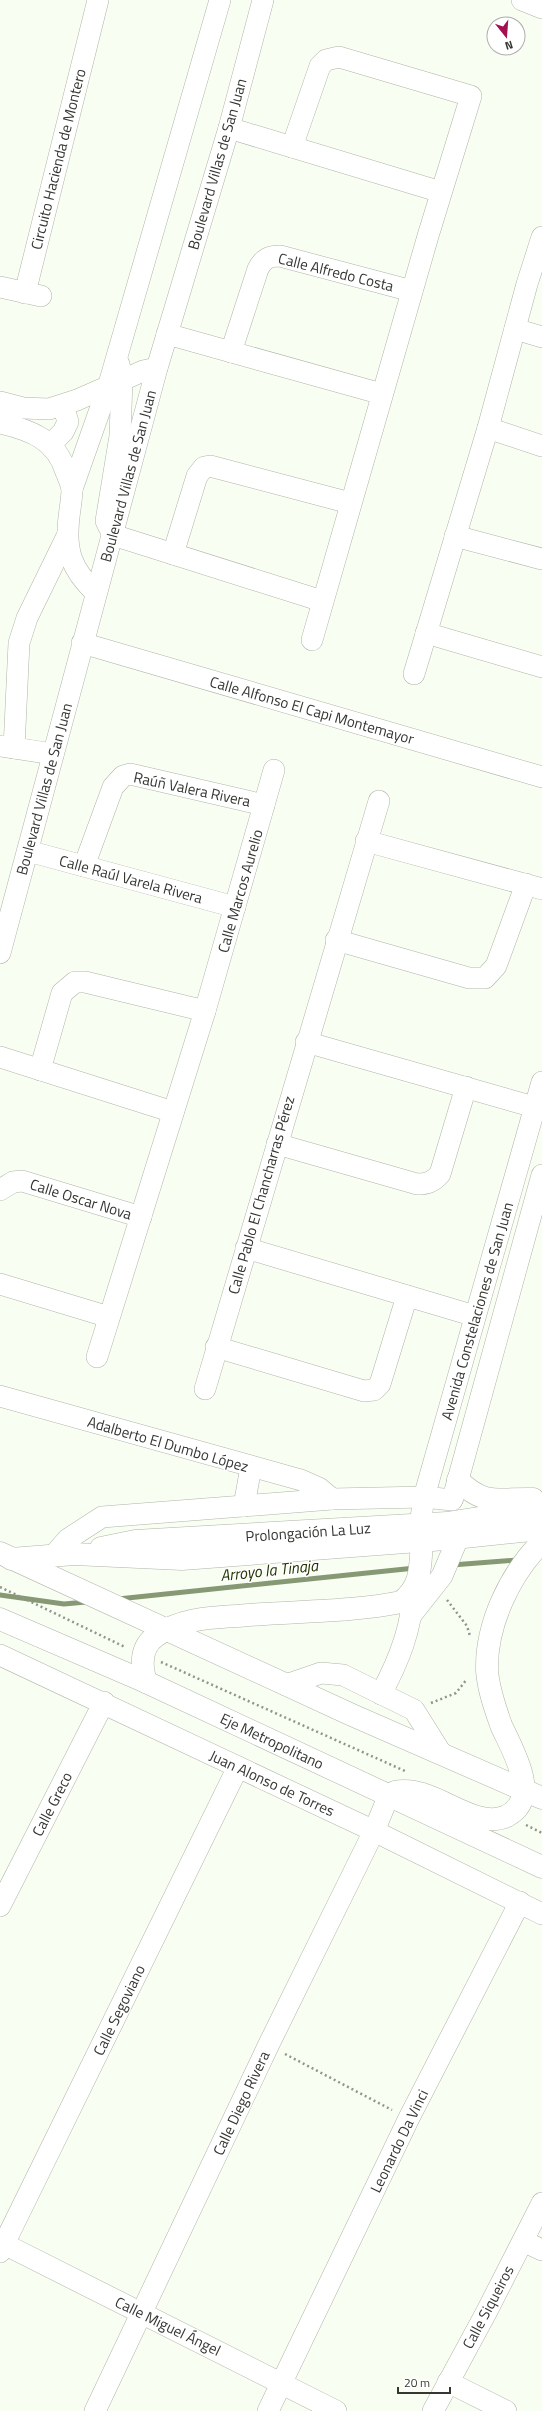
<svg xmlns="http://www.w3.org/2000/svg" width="542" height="2411" font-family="'Titillium Web',sans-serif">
<rect width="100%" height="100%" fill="#f8fef1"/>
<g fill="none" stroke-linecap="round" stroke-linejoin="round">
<g stroke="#879875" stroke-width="5">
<polyline points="452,1565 518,1560"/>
<polyline points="0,1595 64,1604 86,1602"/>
<polyline points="118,1599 415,1568"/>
</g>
<defs>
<g id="minor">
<polyline points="522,0 542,8"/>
<polyline points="229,128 441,192"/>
<polyline points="292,147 320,66 326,60 339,57 471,96 428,236 312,640"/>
<polyline points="0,287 41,296"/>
<polyline points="25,293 98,0"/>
<polyline points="515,329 542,337"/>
<polyline points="167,334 382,394"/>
<path d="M231,352L258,269C263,259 269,256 280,256L412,291"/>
<polyline points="119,364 122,380 120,436 106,521 113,535 322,601"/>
<polyline points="0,402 23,408 49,409 77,400 143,371 157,368"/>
<path d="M0,423C30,430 56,439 66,472C68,477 71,484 72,489C72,498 70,508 69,517C65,551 71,569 96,593"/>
<polyline points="488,428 542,446"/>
<polyline points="51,444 63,432 68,422 63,405"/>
<polyline points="72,489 109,384 220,0"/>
<polyline points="455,536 542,559"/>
<polyline points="173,554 197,476 204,467 210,466 350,503"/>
<polyline points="426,633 542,667"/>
<polyline points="82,643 542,777"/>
<polyline points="414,674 488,428 527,284 542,237"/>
<polyline points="1,746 53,754"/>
<polyline points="14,748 19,643 27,618 67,536"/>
<polyline points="366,841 542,889"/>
<polyline points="28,851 235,907"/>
<polyline points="84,866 113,787 123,776 130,774 264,805"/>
<polyline points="336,940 469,978 485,978 496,966 526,884"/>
<polyline points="0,953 157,368 229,128 263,0"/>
<polyline points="306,1042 534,1107"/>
<polyline points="0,1057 173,1112"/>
<polyline points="40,1070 62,993 75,982 85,982 205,1011"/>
<path d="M277,1144L417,1184C427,1184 433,1182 440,1174L466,1087"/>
<polyline points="0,1190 13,1182 22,1181 141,1217"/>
<polyline points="246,1248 475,1316"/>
<polyline points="0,1284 109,1317"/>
<polyline points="216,1347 364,1391 374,1390 380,1384 407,1296"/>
<polyline points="97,1357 205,1011 274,770"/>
<polyline points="205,1389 379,801"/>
<polyline points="0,1396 301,1480 319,1488 332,1499"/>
<polyline points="453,1498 542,1175"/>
<polyline points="244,1506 251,1467"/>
<polyline points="422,1541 420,1525 424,1497 542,1082"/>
<polyline points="54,1555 68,1539 102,1517 332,1499 424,1497 452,1500"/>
<polyline points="412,1614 442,1576 458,1538"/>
<polyline points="0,1655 374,1831 542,1914"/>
<polyline points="286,1685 321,1673 343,1675 414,1710 441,1753"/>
<path d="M381,1694C397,1664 413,1628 412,1594"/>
<polyline points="0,1906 104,1702"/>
<polyline points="523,2241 542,2250"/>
<polyline points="0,2242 336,2411"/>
<polyline points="0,2252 238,1767"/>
<polyline points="448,2382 506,2411"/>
<polyline points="95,2411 269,2044 374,1831 389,1795"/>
<polyline points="268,2411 409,2118 520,1902"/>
<polyline points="433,2411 487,2311 542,2203"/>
</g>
<g id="major">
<path d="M458,1480C485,1507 498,1498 533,1499"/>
<polyline points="101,1548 135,1541 447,1523 542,1508"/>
<polyline points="0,1553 352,1715 542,1798"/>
<polyline points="11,1559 74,1554 182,1559 445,1539 542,1529"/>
<polyline points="0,1619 146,1682 542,1867"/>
<path d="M146,1682C141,1666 140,1647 156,1636C183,1616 218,1618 249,1615C299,1611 352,1612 401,1602C422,1586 420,1567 422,1541"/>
<path d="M395,1792C432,1783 473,1832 507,1816C542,1797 512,1750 501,1725C495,1708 488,1688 487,1670C486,1624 510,1574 542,1542"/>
</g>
</defs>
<use href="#minor" stroke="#afb5a9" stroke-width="22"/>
<use href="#major" stroke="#afb5a9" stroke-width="23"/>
<g stroke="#91958c" stroke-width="2.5" stroke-dasharray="2 3" stroke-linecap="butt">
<polyline points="0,1587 125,1647"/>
<polyline points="447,1600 467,1626 470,1636"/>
<polyline points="161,1662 405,1771"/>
<polyline points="431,1703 456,1693 467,1679"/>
<polyline points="526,1825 542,1833"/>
<polyline points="285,2054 392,2110"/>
</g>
<use href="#minor" stroke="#fff" stroke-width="21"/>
<use href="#major" stroke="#fff" stroke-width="22"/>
</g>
<g text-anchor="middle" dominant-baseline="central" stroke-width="3" stroke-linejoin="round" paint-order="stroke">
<g font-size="15" fill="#353732" stroke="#fff">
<text transform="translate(58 159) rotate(-76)">Circuito Hacienda de Montero</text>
<text transform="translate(217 164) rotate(-74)">Boulevard Villas de San Juan</text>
<text transform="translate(336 272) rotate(14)">Calle Alfredo Costa</text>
<text transform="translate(128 476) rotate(-75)">Boulevard Villas de San Juan</text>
<text transform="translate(312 710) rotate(16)">Calle Alfonso El Capi Montemayor</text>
<text transform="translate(44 789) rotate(-75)">Boulevard Villas de San Juan</text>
<text transform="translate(192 789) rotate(12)">Raúñ Valera Rivera</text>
<text transform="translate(131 879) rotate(15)">Calle Raúl Varela Rivera</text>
<text transform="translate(240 891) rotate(-74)">Calle Marcos Aurelio</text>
<text transform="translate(261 1195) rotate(-74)">Calle Pablo El Chancharras Pérez</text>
<text transform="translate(81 1199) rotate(17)">Calle Oscar Nova</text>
<text transform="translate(477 1311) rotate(-74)">Avenida Constelaciones de San Juan</text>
<text transform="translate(168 1444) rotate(16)">Adalberto El Dumbo López</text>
<text transform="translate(308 1532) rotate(-4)">Prolongación La Luz</text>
<text transform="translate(272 1741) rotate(25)">Eje Metropolitano</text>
<text transform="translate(272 1783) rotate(25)">Juan Alonso de Torres</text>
<text transform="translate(52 1804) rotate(-63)">Calle Greco</text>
<text transform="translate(119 2010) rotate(-64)">Calle Segoviano</text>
<text transform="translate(241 2103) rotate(-65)">Calle Diego Rivera</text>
<text transform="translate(399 2141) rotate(-64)">Leonardo Da Vinci</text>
<text transform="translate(488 2307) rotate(-62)">Calle Siqueiros</text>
<text transform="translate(168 2326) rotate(26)">Calle Miguel Ángel</text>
</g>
<g font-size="16" font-style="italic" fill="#233703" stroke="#fff">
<text transform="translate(269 1570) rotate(-6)">Arroyo la Tinaja</text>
</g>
</g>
<g transform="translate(506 36) rotate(163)"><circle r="19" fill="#ffffff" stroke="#aeafad"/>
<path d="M0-3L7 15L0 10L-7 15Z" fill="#a31051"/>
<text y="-6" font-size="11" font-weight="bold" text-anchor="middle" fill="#353732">N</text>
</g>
<path d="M398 2387v6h52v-6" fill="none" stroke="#353732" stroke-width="2"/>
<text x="404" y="2387" font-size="12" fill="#353732" stroke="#ffffff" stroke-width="3" paint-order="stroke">20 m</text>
</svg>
